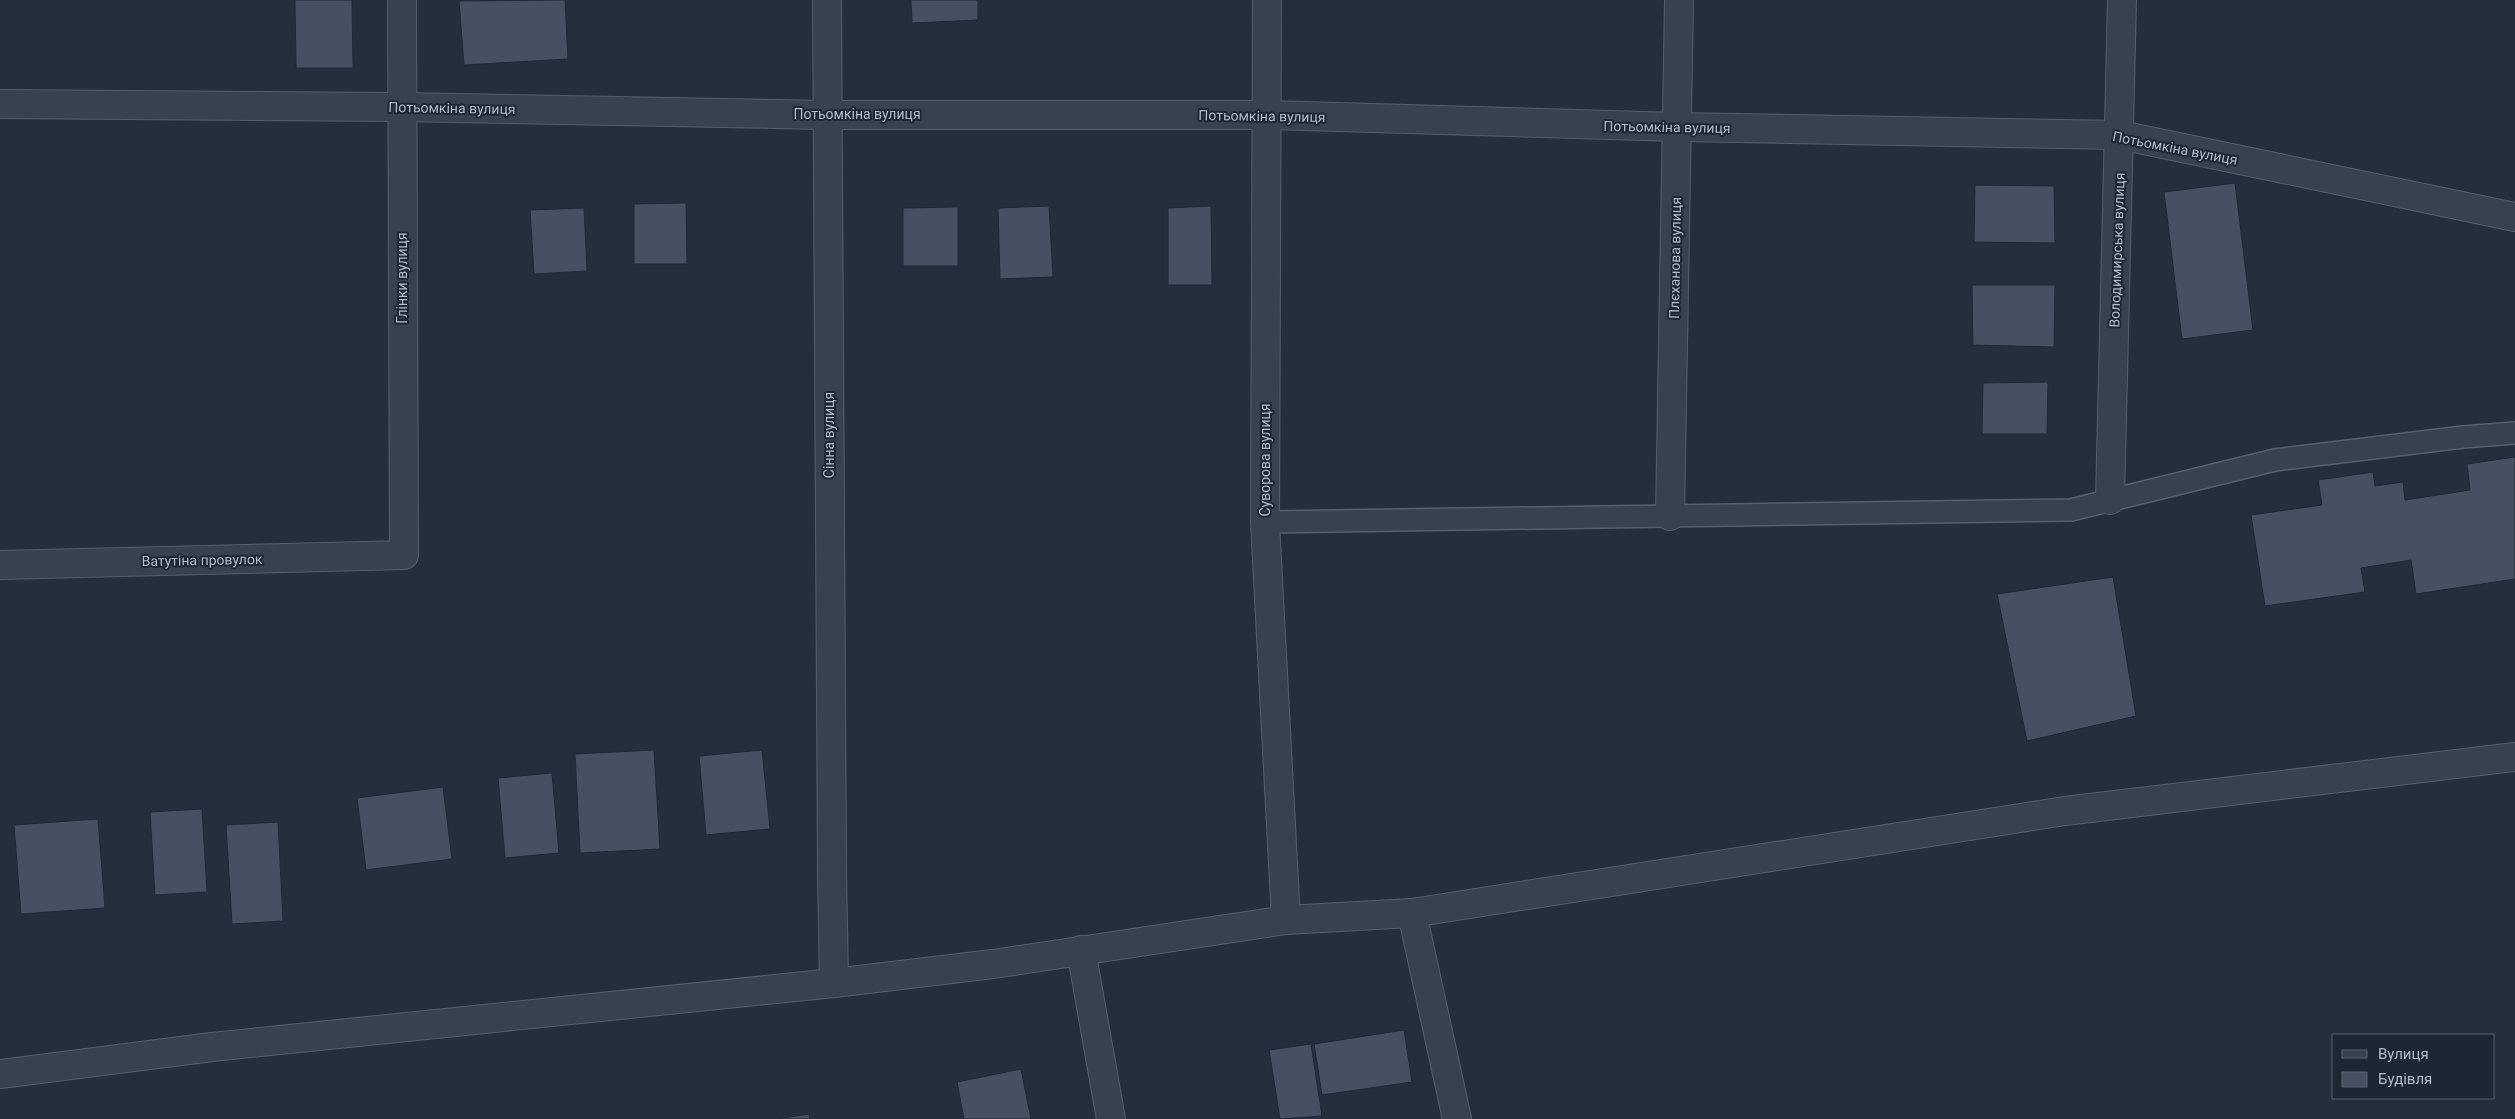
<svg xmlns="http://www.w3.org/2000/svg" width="2515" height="1119" font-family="Roboto,sans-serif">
<rect width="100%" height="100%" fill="#242f3e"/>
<g fill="#455162" stroke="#1f2835">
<polygon points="295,0 352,0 353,68 296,68"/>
<polygon points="565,0 568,59 464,65 459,1"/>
<polygon points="911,0 978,0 978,20 912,23"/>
<polygon points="2235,183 2253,330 2182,339 2164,192"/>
<polygon points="1975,185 2054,186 2055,243 1974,242"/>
<polygon points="686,203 687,264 634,264 634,204"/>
<polygon points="1049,206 1053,277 1000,279 998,208"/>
<polygon points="1211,206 1212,285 1168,285 1168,208"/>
<polygon points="958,207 958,266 903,266 903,208"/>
<polygon points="584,208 587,271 534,274 530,210"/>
<polygon points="1972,285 2055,285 2054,347 1973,345"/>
<polygon points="2048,382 2047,434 1982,434 1983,383"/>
<polygon points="2515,457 2515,579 2416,594 2411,560 2361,568 2365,592 2265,606 2251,515 2322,505 2318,480 2373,472 2375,486 2403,482 2405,500 2470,490 2467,464"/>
<polygon points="2113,577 2136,716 2027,741 1997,594"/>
<polygon points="654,750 660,849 580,853 575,754"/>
<polygon points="762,750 770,829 706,835 699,756"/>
<polygon points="552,773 559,853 505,858 498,778"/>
<polygon points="443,787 452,859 366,870 357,798"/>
<polygon points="202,809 207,892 155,895 150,812"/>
<polygon points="98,819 105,908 21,914 14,825"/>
<polygon points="278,822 283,921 232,924 226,825"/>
<polygon points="1404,1030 1412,1082 1322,1095 1314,1044"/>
<polygon points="1311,1044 1322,1116 1280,1119 1269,1050"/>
<polygon points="1021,1069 1031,1119 964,1119 957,1082"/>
<polygon points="809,1114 810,1119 777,1119"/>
</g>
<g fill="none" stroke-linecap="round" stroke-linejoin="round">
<defs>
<polyline id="service" points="1265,522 2071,510 2275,460 2463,437 2515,433"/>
<g id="minor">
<polyline points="827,0 832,871 834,983"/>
<polyline points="1267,0 1265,522 1286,920"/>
<polyline points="0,104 401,107 826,115 1266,115 1678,127 2120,135 2515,217"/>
<polyline points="2110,500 2122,0"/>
<polyline points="1670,516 1679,0"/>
<polyline points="0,565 404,555 402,0"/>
<polyline points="1412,913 1457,1119"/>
<polyline points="1081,950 1111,1119"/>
<polyline points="0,1074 212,1047 834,983 993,964 1286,920 1412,913 2065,811 2515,757"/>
</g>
</defs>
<use href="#service" stroke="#565f6c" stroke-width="24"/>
<use href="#minor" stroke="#565f6c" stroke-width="30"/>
<use href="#service" stroke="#38414e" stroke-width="21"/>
<use href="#minor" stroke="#38414e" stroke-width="28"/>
</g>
<g text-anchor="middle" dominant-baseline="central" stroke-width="4" stroke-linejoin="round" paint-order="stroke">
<g font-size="14" fill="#b4bcc9" stroke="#1d2633">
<text transform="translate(452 108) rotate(1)">Потьомкіна вулиця</text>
<text x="857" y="114">Потьомкіна вулиця</text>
<text transform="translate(1262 116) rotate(1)">Потьомкіна вулиця</text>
<text transform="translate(1667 127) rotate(1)">Потьомкіна вулиця</text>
<text transform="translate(2175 148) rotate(11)">Потьомкіна вулиця</text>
<text transform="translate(2117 250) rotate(-88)">Володимирська вулиця</text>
<text transform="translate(1675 258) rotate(-89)">Плєханова вулиця</text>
<text transform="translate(402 278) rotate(-90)">Глінки вулиця</text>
<text transform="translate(829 435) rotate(-90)">Сінна вулиця</text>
<text transform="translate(1265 460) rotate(-90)">Суворова вулиця</text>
<text transform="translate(202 560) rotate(-1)">Ватутіна провулок</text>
</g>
</g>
<rect x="2332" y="1034" width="162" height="65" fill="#1d2633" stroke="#59626f"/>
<rect x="2342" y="1050" width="25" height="8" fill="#38414e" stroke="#59626f"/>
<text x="2378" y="1059" font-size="15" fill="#b4bcc9">Вулиця</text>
<rect x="2342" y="1072" width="25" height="15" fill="#455162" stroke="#59626f"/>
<text x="2378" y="1084" font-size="15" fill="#b4bcc9">Будівля</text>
</svg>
